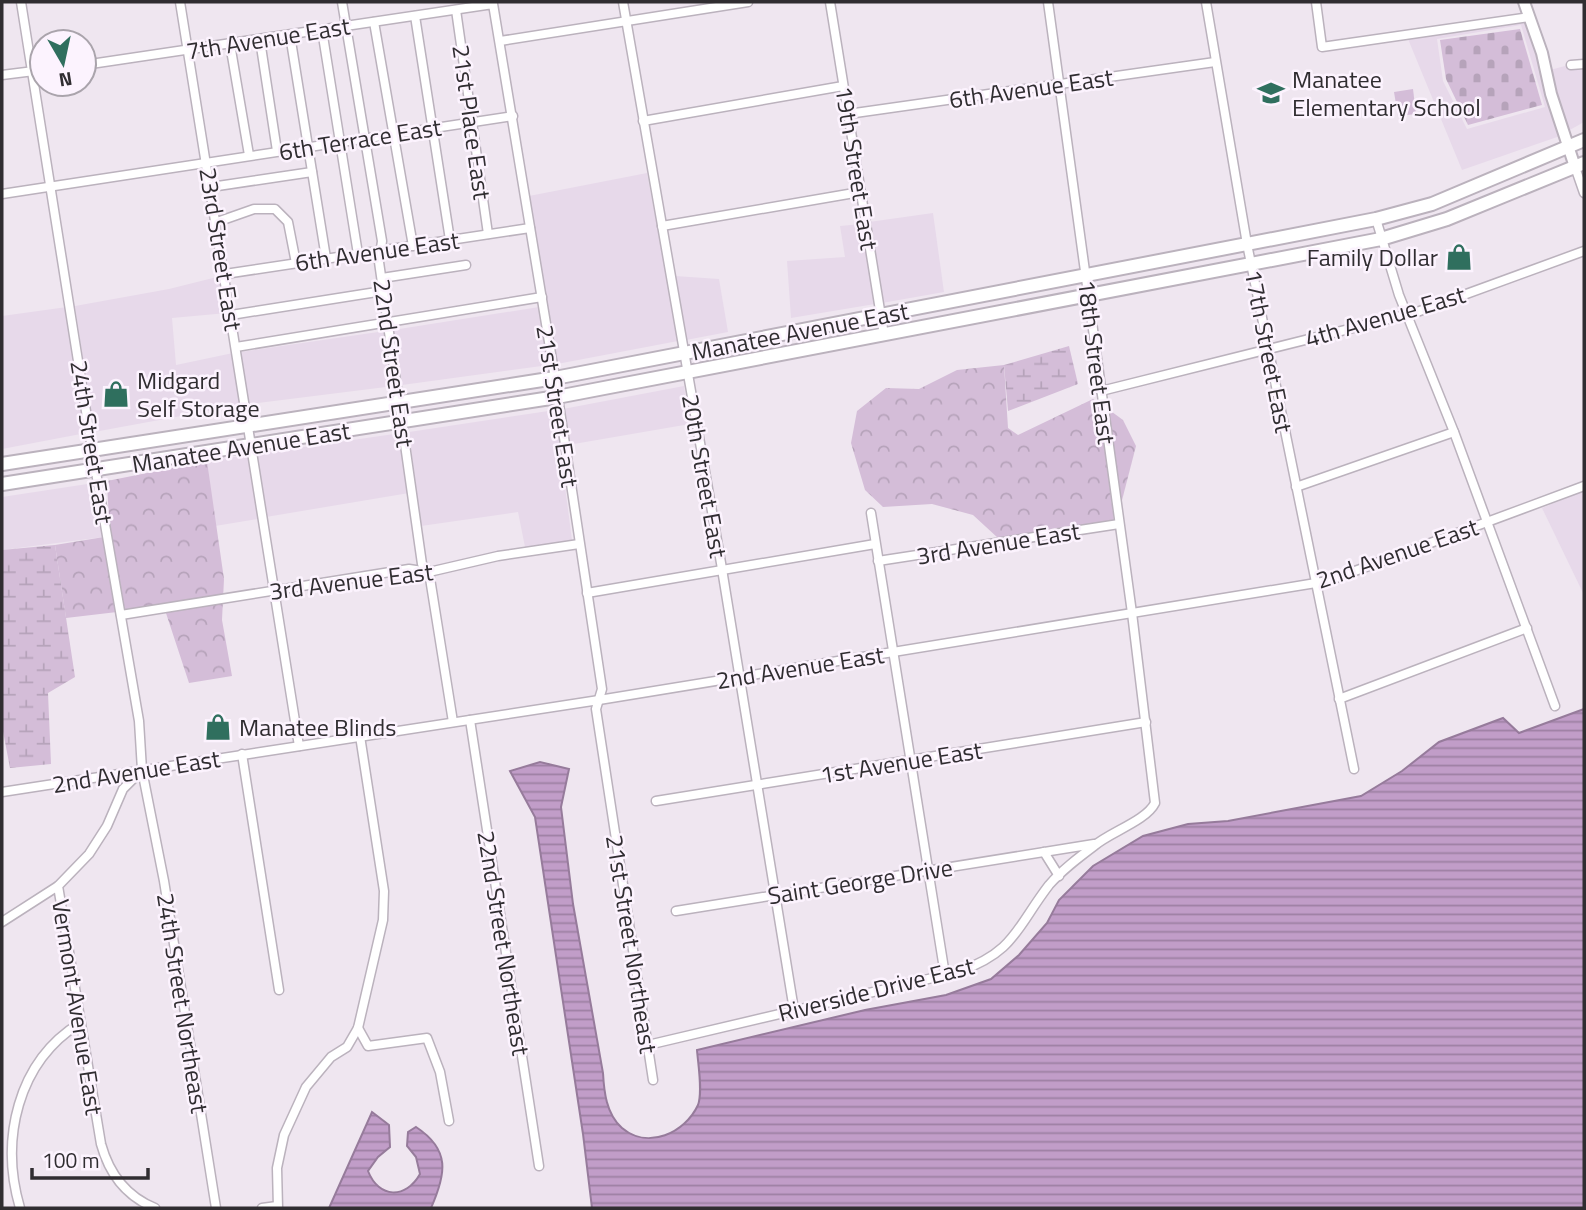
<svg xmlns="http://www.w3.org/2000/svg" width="1586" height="1210" font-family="'Titillium Web',sans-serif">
<defs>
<pattern id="forest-crowns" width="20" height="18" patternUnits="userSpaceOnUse" patternTransform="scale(1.75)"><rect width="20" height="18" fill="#d4bdd8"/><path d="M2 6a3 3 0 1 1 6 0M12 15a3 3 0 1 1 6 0" fill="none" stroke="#b6a3ba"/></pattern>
<pattern id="wetland-marsh" width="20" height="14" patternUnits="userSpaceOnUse" patternTransform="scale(1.75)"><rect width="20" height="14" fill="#d4bdd8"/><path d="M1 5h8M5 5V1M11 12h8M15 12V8" fill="none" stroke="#b6a3ba"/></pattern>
<pattern id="cemetery-stones" width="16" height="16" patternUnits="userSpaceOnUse" patternTransform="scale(1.75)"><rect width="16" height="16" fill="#d4bdd8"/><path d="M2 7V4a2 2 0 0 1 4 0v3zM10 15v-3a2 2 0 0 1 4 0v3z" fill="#b6a3ba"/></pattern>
<pattern id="water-rules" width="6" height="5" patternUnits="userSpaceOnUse" patternTransform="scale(1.75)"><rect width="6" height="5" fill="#c19dc8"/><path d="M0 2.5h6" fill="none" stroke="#9d80a3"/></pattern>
</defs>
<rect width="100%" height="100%" fill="#efe6f0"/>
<g fill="#e7d9ea" fill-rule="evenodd">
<path d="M1527,22L1534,42L1560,136L1462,170L1408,39ZM1521,25L1545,107L1467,129L1443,81L1437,39Z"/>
<polygon points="1584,61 1584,122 1568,131 1550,70"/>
<polygon points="647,173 678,341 557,364 529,196"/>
<polygon points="933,213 944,292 882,303 869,222"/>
<polygon points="861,224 875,304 791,318 787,261 845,257 840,226"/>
<polygon points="221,276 227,313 172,318 176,365 233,353 241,405 94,432 75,306 169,289"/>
<polygon points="675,276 719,279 728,332 686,340"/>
<polygon points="67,307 86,433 2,449 2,316"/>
<polygon points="539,307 549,365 402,385 393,330"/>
<polygon points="385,331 394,386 249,404 241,352"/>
<polygon points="684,386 690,424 568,445 563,409"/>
<polygon points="555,410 572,540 525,547 518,512 421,526 409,432"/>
<polygon points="401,433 409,493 266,517 256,454"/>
<polygon points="248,455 258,519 215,526 207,461"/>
<polygon points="94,483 104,537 2,550 2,497"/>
<polygon points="1584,491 1584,595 1542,508"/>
</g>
<g fill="url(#forest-crowns)">
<polygon points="1004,365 1008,428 1018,435 1093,399 1099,403 1114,520 998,538 973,515 932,504 883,507 865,490 851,443 857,411 886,388 919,389 957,370"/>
<polygon points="1108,409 1123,420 1136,446 1120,508"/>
<polygon points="207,461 224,579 222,620 232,676 189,683 164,607 125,611 109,521 107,481"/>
<polygon points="104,537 117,612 66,618 55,545"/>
</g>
<g fill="url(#wetland-marsh)">
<polygon points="1069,346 1078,384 1008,411 1004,365"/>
<polygon points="55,545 75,677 48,693 51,764 10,768 2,726 2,550"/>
</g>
<polygon fill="url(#cemetery-stones)" points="1520,29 1542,105 1468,125 1446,79 1440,40"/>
<polygon fill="#d4bdd8" points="1413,89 1416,114 1398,116 1394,92"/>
<g fill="url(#water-rules)" stroke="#967b9b" stroke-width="2">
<path d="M1584,709V1208H592L583,1134L535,817L510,771L540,762L569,769L561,807L573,904L603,1073C604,1091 606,1114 622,1128C648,1150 685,1133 698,1105C703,1092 698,1064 697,1050L865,1010L946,995L991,979L1019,955L1047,923L1059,900L1093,866L1143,836L1188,824L1228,821L1361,796L1402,771L1439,742L1503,718L1519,733Z"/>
<path d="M372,1112L389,1125L390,1147L378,1157L368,1171C379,1199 406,1199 420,1174L416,1157L407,1146L408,1132L416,1127C451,1150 446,1174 431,1208H329Z"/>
</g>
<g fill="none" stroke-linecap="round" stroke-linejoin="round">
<defs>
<g id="street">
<polyline points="21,2 92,449 139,721 142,770 164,881 216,1208"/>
<polyline points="180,2 299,746"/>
<polyline points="342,2 382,241 379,262 422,564 429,572 453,722"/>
<polyline points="623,2 721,563 794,1010"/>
<polyline points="830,2 884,335"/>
<polyline points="1206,2 1247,244 1354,769"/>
<polyline points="1316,2 1322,47 1529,17"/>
<polyline points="456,10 488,234"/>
<polyline points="415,16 450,240"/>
<polyline points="374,22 413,246"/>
<polyline points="322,30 358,254"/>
<polyline points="290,35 326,258"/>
<polyline points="260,40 277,151"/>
<polyline points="500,41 748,2"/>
<polyline points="230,44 249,155"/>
<polyline points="84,65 493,4 555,378 602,689 596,709 653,1080"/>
<polyline points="1571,65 1584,64"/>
<polyline points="2,75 42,70"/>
<polyline points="848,114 1215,62"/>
<polyline points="643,121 843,86"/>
<polyline points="1575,167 1584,193"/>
<polyline points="211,187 312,172"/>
<polyline points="2,194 513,116"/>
<polyline points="1376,219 1399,295 1454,432 1555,706"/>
<polyline points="217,222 254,209 275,209 288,222 296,263"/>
<polyline points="662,226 860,192"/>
<polyline points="225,274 530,228"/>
<polyline points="382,278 466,265"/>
<polyline points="231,315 383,291"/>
<polyline points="236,347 542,297"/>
<polyline points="1101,391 1417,312 1584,251"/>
<polyline points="1296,487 1454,432"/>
<polyline points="871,513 945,975"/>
<polyline points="878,561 1119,524"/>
<polyline points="587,593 875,544"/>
<polyline points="121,615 409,569 429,572 498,556 579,544"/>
<polyline points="1339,699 1527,628"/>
<polyline points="470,720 539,1166"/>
<polyline points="242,754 279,990"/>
<path d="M142,770L123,789L107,826L89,854L58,886L101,1144C109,1173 125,1196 155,1208"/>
<polyline points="2,792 599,700 1328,581 1584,486"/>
<polyline points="656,801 1146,722"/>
<polyline points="1044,852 1059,876"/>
<polyline points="676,911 1094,844"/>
<polyline points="2,922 58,886"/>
<polyline points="358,1028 368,1046 427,1038 440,1072 449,1121"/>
<path d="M648,1045L958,972C1015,952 1016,928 1049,885C1062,870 1078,858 1094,846C1110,832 1146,821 1155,803L1132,613L1048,2"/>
<path d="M20,1208C0,1140 17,1062 80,1023"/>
<polyline points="262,1208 277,1206"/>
<polyline points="278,1208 277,1168 284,1135 306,1087 331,1057 347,1047 358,1028 383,920 384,891 360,736"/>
</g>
<polyline id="secondary" points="1524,2 1542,53 1551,94 1575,167"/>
<g id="primary">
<polyline points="2,464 555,378 1376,219 1432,204 1584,140"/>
<polyline points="2,484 557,397 1381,239 1447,219 1584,163"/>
</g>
</defs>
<use href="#street" stroke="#bbb2bd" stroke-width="11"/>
<use href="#secondary" stroke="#bbb2bd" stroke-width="14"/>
<use href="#primary" stroke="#bbb2bd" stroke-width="16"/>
<use href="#street" stroke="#fff" stroke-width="8"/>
<use href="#secondary" stroke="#fff" stroke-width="10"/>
<use href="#primary" stroke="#fff" stroke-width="12"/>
</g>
<defs>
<symbol id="school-bare" viewBox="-9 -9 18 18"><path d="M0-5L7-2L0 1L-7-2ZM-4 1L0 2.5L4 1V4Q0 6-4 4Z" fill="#2f6f5e" stroke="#fcf3fe" stroke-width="2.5" paint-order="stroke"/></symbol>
<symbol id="shop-bare" viewBox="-9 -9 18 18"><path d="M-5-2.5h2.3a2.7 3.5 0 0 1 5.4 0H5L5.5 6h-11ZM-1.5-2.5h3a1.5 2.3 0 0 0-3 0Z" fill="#2f6f5e" stroke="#fcf3fe" stroke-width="2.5" paint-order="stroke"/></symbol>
</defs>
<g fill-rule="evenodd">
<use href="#school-bare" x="1252" y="74" width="38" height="38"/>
<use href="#shop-bare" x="1440" y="238" width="38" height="38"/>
<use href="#shop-bare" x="97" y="375" width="38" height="38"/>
<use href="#shop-bare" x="199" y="708" width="38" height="38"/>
</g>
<g text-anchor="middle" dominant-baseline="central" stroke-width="5" stroke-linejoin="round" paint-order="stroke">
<g font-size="24" fill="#302d31" stroke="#fcf3fe">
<text transform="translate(268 38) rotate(-9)">7th Avenue East</text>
<text transform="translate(1031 88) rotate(-8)">6th Avenue East</text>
<text transform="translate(472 122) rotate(82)">21st Place East</text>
<text transform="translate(360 139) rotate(-9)">6th Terrace East</text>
<text transform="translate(857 168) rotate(81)">19th Street East</text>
<text transform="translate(221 249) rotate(81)">23rd Street East</text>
<text transform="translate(377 251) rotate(-8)">6th Avenue East</text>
<text transform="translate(1385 316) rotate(-16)">4th Avenue East</text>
<text transform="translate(800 331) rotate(-11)">Manatee Avenue East</text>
<text transform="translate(1269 351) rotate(79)">17th Street East</text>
<text transform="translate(1097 362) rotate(83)">18th Street East</text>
<text transform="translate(394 363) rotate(82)">22nd Street East</text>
<text transform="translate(558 406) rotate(81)">21st Street East</text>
<text transform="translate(92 442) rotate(81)">24th Street East</text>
<text transform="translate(241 447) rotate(-9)">Manatee Avenue East</text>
<text transform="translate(705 476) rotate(80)">20th Street East</text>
<text transform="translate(998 543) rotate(-9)">3rd Avenue East</text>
<text transform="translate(1397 553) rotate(-19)">2nd Avenue East</text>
<text transform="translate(351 581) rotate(-7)">3rd Avenue East</text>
<text transform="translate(800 667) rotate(-9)">2nd Avenue East</text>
<text transform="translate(901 762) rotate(-9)">1st Avenue East</text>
<text transform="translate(136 771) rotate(-9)">2nd Avenue East</text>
<text transform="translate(860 881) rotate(-9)">Saint George Drive</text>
<text transform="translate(504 943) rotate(81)">22nd Street Northeast</text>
<text transform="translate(632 944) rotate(81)">21st Street Northeast</text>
<text transform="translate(876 989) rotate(-14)">Riverside Drive East</text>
<text transform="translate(183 1003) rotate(81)">24th Street Northeast</text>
<text transform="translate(78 1007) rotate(81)">Vermont Avenue East</text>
</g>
<g font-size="24" fill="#302d31" stroke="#fcf3fe" text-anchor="start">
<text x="1292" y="79">Manatee<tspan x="1292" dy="28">Elementary School</tspan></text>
<text x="1438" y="257" text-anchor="end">Family Dollar</text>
<text x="137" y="380">Midgard<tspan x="137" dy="28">Self Storage</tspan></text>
<text x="239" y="727">Manatee Blinds</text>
</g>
</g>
<rect width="1586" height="1210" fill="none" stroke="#302d31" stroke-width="7"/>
<g transform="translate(63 63) rotate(171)"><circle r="33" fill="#fcf3fe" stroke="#aaa4ac" stroke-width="2"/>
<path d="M0-5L12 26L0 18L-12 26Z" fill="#2f6f5e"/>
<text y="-10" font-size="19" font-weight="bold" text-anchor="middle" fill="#302d31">N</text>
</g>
<path d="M32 1168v10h116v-10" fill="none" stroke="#302d31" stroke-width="3.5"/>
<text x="42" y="1168" font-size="21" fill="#302d31" stroke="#fcf3fe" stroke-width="5" paint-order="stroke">100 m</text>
</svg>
